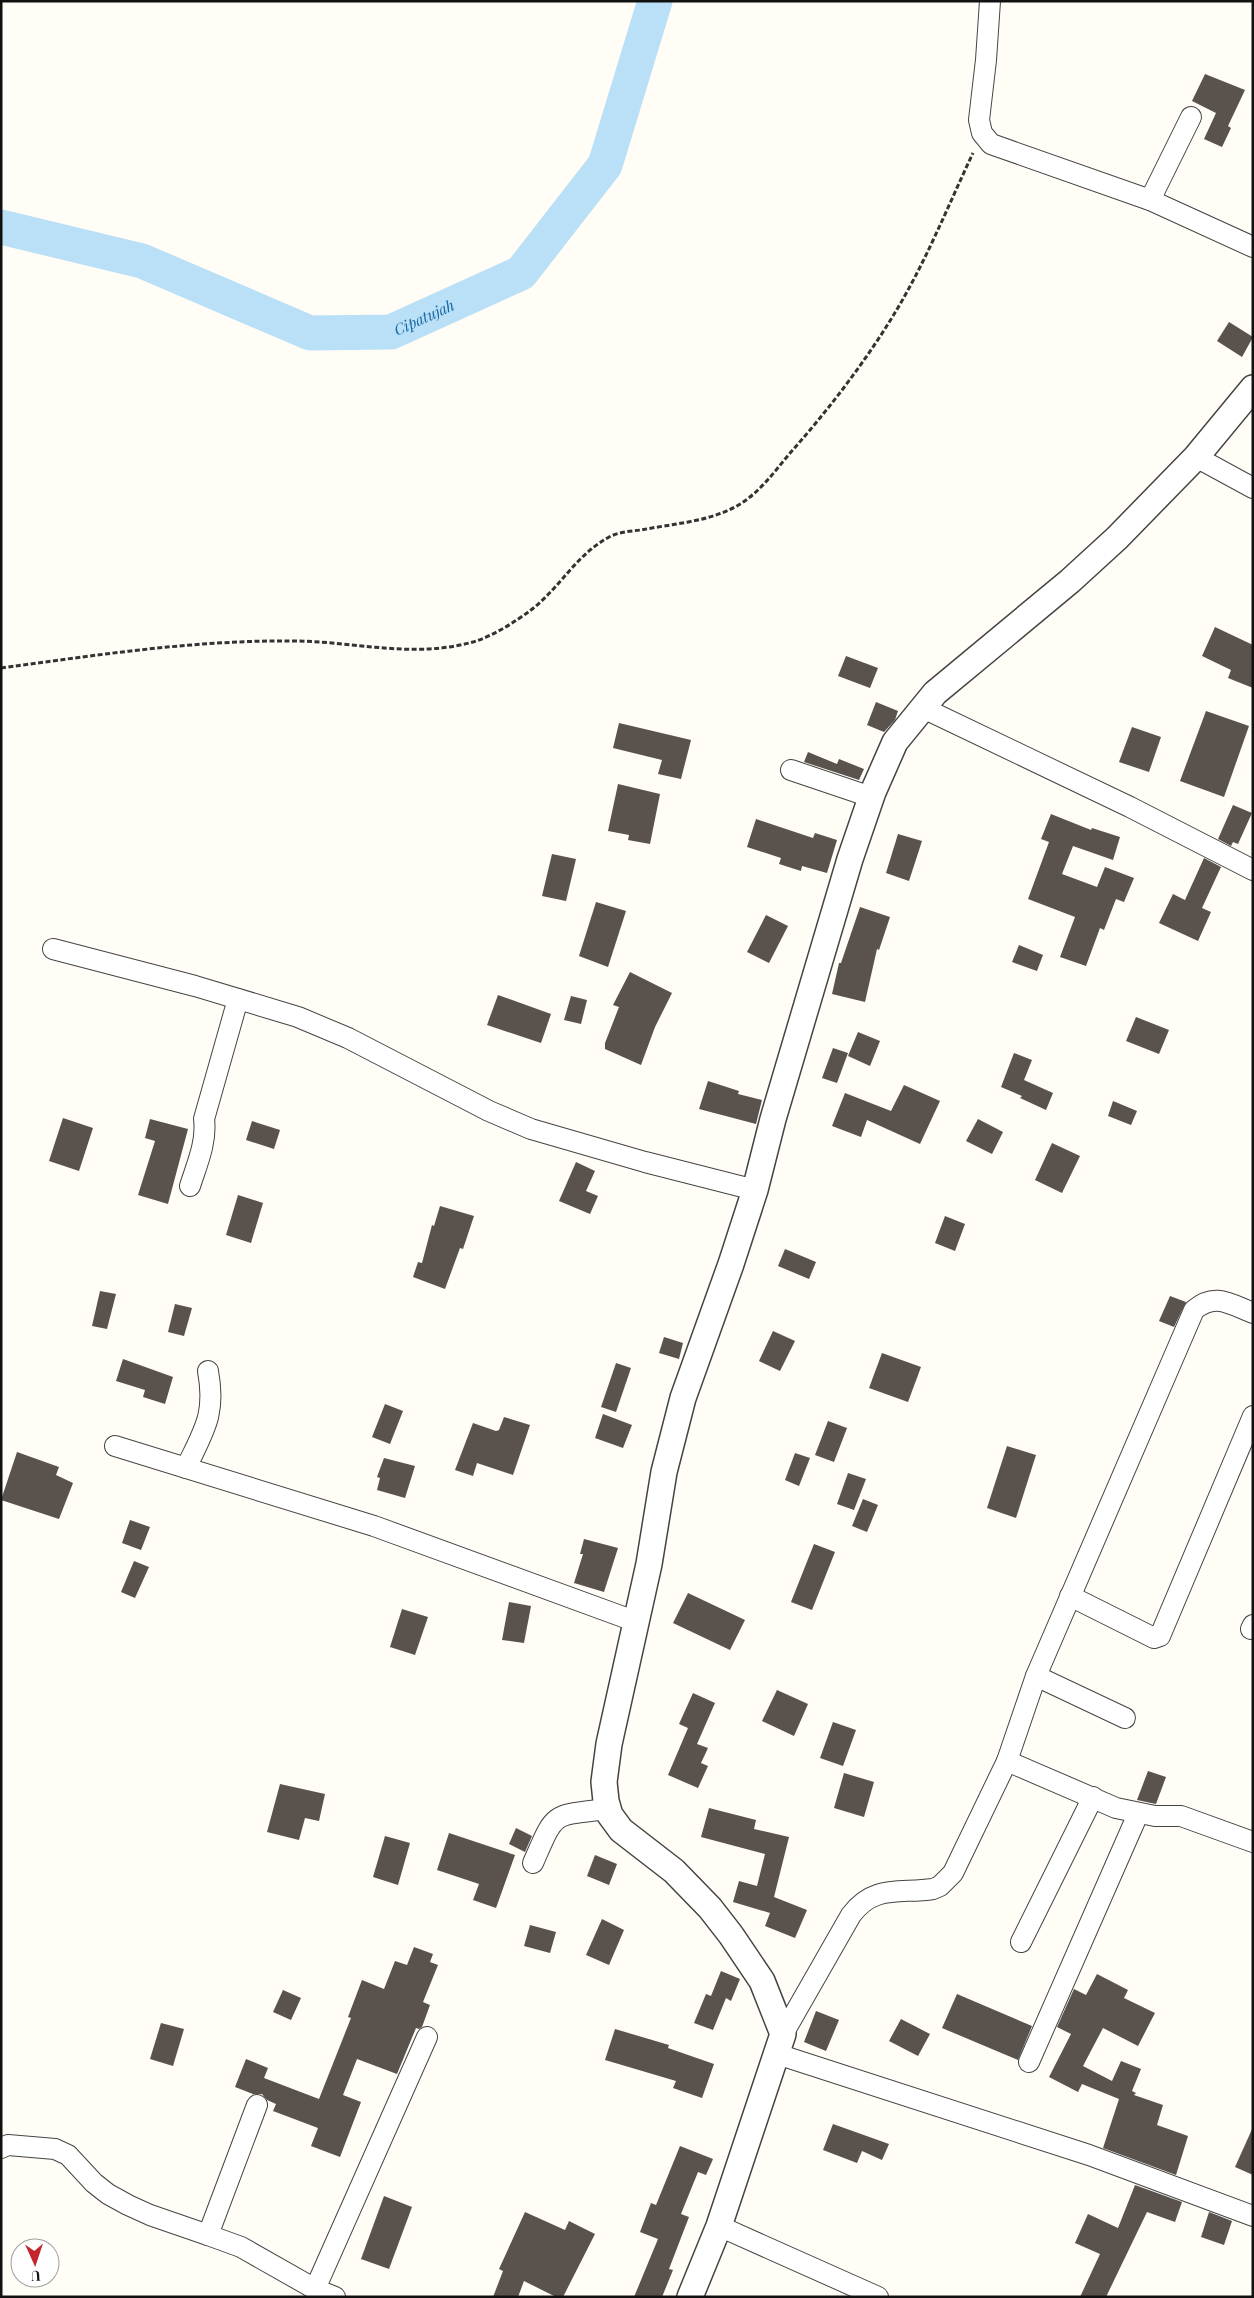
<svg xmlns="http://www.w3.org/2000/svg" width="1254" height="2298" font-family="'Playfair Display',serif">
<rect width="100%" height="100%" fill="#fffdf5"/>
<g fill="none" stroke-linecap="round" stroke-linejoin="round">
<path stroke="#b9e0f7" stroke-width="35" id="s1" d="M1,227L142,261L310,333L391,332L521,273L605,165L655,1"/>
</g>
<g fill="#5a524d">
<polygon points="1205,74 1245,90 1228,126 1231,128 1222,147 1204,139 1216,113 1192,101"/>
<polygon points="1229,322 1253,337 1242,357 1217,341"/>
<polygon points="1215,627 1253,645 1253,688 1228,678 1231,670 1202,656"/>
<polygon points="846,656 878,668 870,688 838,676"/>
<polygon points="876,702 898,711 895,720 884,732 867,725"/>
<polygon points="1206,711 1249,726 1224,797 1180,781"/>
<polygon points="619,723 691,740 681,779 658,774 662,760 613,748"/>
<polygon points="1132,727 1161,737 1149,772 1119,762"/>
<polygon points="808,752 837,764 839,759 864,769 859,780 804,762"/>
<polygon points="618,784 660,794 650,844 628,840 629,835 608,831"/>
<polygon points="1233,805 1252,813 1238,844 1233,842 1231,846 1218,839"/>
<polygon points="1051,814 1091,830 1092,828 1120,837 1113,860 1073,846 1062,874 1097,887 1105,867 1134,878 1124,902 1116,899 1104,930 1100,928 1086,966 1060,957 1075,917 1028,899 1049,842 1041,839"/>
<polygon points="756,819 813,838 815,833 837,840 827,873 802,866 801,871 779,864 781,858 747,847"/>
<polygon points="898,834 922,841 909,881 886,873"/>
<polygon points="552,854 576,859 566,901 542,896"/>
<polygon points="1204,858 1221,867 1202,908 1211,912 1198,941 1159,923 1173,894 1185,900"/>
<polygon points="596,902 626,911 608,967 579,956"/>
<polygon points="860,907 890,917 879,950 877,949 865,1002 832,994 839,963 841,963"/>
<polygon points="766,915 788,926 769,963 747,952"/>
<polygon points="1019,945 1043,955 1037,971 1012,962"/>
<polygon points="630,972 672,993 655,1027 641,1065 605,1049 605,1043 619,1007 613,1005"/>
<polygon points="498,995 551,1014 541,1043 487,1025"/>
<polygon points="571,996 587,1000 581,1024 564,1020"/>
<polygon points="1136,1017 1169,1030 1159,1054 1126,1041"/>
<polygon points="858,1032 880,1041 870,1066 848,1056"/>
<polygon points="833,1048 848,1053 837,1083 822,1078"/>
<polygon points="1014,1053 1032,1060 1024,1080 1053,1093 1046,1110 1020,1098 1022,1096 1001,1087"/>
<polygon points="708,1081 739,1091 738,1094 762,1100 756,1124 699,1109"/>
<polygon points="904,1085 940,1101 920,1144 867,1120 861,1137 832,1126 845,1093 891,1111"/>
<polygon points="1113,1101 1137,1111 1131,1125 1108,1116"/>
<polygon points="63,1118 93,1128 79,1171 49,1161"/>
<polygon points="150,1119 188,1129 168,1204 138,1195 155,1141 145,1138"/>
<polygon points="978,1119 1003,1132 992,1154 966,1141"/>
<polygon points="252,1121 280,1130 274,1149 246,1140"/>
<polygon points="1052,1143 1080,1156 1062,1193 1035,1180"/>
<polygon points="576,1162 595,1171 586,1191 598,1196 590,1214 559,1201"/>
<polygon points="238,1195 263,1203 251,1243 226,1235"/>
<polygon points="440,1206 474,1216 463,1249 460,1248 445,1289 413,1277 418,1262 422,1263 432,1225 434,1226"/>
<polygon points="945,1216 965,1224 955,1251 935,1243"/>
<polygon points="785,1249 816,1262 809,1279 778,1266"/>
<polygon points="100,1291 116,1294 107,1329 92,1326"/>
<polygon points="1170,1296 1186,1302 1174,1327 1159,1321"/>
<polygon points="175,1304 192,1308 184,1336 168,1332"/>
<polygon points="773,1331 795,1341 780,1371 759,1361"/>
<polygon points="664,1337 683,1343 679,1359 659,1353"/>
<polygon points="882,1353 921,1367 908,1402 869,1388"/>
<polygon points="123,1359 173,1377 165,1404 143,1397 145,1390 116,1381"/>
<polygon points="616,1363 631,1368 616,1412 601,1407"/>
<polygon points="385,1404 403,1411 390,1444 372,1437"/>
<polygon points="603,1414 632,1425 623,1448 595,1438"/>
<polygon points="504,1417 530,1425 513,1475 477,1463 473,1476 455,1470 473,1423 496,1431 499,1430"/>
<polygon points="828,1421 847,1428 834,1462 815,1455"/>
<polygon points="1007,1446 1036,1455 1016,1518 987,1508"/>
<polygon points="17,1452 59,1467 56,1475 73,1483 59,1519 1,1500"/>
<polygon points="795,1453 810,1458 799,1486 785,1480"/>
<polygon points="384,1458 415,1466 405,1498 377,1490 380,1478 377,1477"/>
<polygon points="848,1473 866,1479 854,1510 837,1504"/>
<polygon points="863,1499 878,1505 867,1532 852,1526"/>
<polygon points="130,1520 150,1527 141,1550 122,1543"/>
<polygon points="584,1539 618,1548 604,1592 574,1583 583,1554 580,1554"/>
<polygon points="814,1544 835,1552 812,1610 791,1602"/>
<polygon points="134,1561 149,1567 135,1598 121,1592"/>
<polygon points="688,1593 745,1620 730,1650 673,1623"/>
<polygon points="509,1602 531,1606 524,1643 502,1640"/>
<polygon points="402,1609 428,1617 415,1655 390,1647"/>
<polygon points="777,1690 808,1704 794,1736 762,1721"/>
<polygon points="693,1693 715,1703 697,1744 708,1748 701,1763 708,1766 698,1788 668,1775 688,1728 679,1724"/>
<polygon points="833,1722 856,1730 843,1766 820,1758"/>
<polygon points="1148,1771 1166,1777 1156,1804 1137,1800"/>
<polygon points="844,1773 874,1782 864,1817 834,1808"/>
<polygon points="280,1784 325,1794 319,1821 305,1818 299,1840 267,1832"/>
<polygon points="709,1808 756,1820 754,1829 789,1837 774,1897 807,1910 795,1938 765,1926 770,1913 733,1902 739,1881 757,1886 765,1854 701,1837"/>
<polygon points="516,1828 532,1836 525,1852 509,1844"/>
<polygon points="449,1833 515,1855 496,1908 473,1900 479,1884 437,1870"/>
<polygon points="385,1836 410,1843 398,1885 373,1877"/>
<polygon points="595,1855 617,1864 609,1885 587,1876"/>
<polygon points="602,1919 624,1930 609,1965 586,1955"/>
<polygon points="530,1925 556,1932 550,1953 524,1946"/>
<polygon points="414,1947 433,1954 430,1962 438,1965 423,2002 430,2005 422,2027 419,2029 416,2028 397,2074 357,2059 343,2095 361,2102 340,2157 311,2146 318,2128 273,2111 276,2104 267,2100 262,2094 253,2094 235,2087 246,2059 268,2068 264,2078 319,2099 351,2018 348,2017 362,1980 384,1989 395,1961 407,1965"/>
<polygon points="721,1971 740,1979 731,2001 726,1998 713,2030 694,2023 706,1994 711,1996"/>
<polygon points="1097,1974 1128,1990 1124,1998 1155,2013 1138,2046 1103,2028 1083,2066 1112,2081 1121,2061 1141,2069 1132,2091 1136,2093 1134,2095 1163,2105 1157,2125 1188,2136 1176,2175 1103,2148 1119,2099 1082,2084 1078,2092 1049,2077 1071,2034 1057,2027 1074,1989 1086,1995"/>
<polygon points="283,1990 301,1998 291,2020 273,2012"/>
<polygon points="957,1994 1032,2026 1018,2060 942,2028"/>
<polygon points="816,2011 839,2020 826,2051 804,2042"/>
<polygon points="901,2019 930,2034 918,2056 889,2041"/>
<polygon points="161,2023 184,2029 173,2066 150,2059"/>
<polygon points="615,2029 669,2045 668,2048 714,2064 702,2098 673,2088 676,2081 605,2060"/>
<polygon points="833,2124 889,2144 882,2160 862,2151 857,2163 823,2150"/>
<polygon points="1253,2127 1253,2175 1235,2167"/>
<polygon points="680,2146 713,2159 706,2175 698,2172 681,2214 689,2217 669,2269 673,2270 662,2297 634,2297 658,2239 640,2232 651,2203 656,2205"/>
<polygon points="1135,2185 1182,2202 1175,2222 1147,2212 1106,2297 1080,2297 1100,2254 1075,2243 1088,2214 1118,2228"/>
<polygon points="384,2196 412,2207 389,2269 361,2259"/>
<polygon points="525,2212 565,2230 569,2221 595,2234 563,2297 556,2297 524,2281 518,2297 493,2297 503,2271 499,2269"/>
<polygon points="1209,2212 1232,2221 1224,2245 1201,2237"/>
</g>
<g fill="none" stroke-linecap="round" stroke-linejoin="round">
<defs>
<g id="minor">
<polyline points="990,1 986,60 979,120 982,133 991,144 1150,200 1253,247"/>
<polyline points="1150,200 1191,117"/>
<polyline points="1196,457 1253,488"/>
<polyline points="921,707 1130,807 1253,870"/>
<polyline points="791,770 871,797"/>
<polyline points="53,949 195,986 298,1017 348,1038 489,1111 531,1129 645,1162 755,1190"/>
<path d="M190,1186C197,1164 207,1142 204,1119L238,999"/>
<polyline points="115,1446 374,1526 637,1622"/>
<path d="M186,1468C204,1430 216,1415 208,1371"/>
<polyline points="1070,1596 1154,1638 1160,1636 1253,1416"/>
<polyline points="1251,1629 1253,1625"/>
<polyline points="1036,1676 1125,1718"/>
<polyline points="1007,1761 1116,1808 1155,1816 1181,1816 1253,1842"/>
<path d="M533,1863C556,1811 550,1816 607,1809"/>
<polyline points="1021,1942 1093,1797"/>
<path d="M783,2034L851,1915C874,1884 900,1894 933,1889L940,1886L953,1873L1007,1761L1036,1676L1194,1310C1215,1292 1230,1304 1253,1313"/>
<polyline points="777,2054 1089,2155 1253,2216"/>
<polyline points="1029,2062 1138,1814"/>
<polyline points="257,2105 208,2235 241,2247 315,2289 335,2297"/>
<polyline points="1,2148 8,2145 55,2149 68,2155 94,2183 108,2194 128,2205 150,2215 208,2235"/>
<polyline points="719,2226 878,2297"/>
<polyline points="315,2289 427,2037"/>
</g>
<polyline id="tertiary" points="690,2297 719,2226 783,2034 762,1981 731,1935 710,1908 674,1871 621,1830 610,1815 606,1801 604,1782 609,1744 649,1564 664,1472 683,1398 731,1264 755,1190 773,1119 850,859 873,792 895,742 935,693 1070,581 1117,538 1196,457 1253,388"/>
</defs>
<use href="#minor" stroke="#444" stroke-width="22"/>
<use href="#tertiary" stroke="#444" stroke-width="28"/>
<path stroke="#333" stroke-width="3" stroke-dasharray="5 2.5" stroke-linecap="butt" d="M1,668C97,655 195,640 292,641C353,641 412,659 473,642C493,636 515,622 531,610C561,587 576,554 611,536C620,532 631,531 641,530C671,524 707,522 735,507C758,495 774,472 791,452C829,409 866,361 896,311C926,261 948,206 973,153"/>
<use href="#minor" stroke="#fff" stroke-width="20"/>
<use href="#tertiary" stroke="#fff" stroke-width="25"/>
</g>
<g text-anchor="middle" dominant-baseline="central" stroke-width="5" stroke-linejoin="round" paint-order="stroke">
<g font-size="15" font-style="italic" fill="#1768a6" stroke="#fff">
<text stroke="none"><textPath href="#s1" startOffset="445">Cipatujah</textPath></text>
</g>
</g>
<rect width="1254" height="2298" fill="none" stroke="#111111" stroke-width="5"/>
<g transform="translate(35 2263) rotate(177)"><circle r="24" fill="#ffffff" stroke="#a0a0a0"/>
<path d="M0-4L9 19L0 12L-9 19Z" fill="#c4262e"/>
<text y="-8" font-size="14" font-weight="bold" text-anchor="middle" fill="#111111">U</text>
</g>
</svg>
